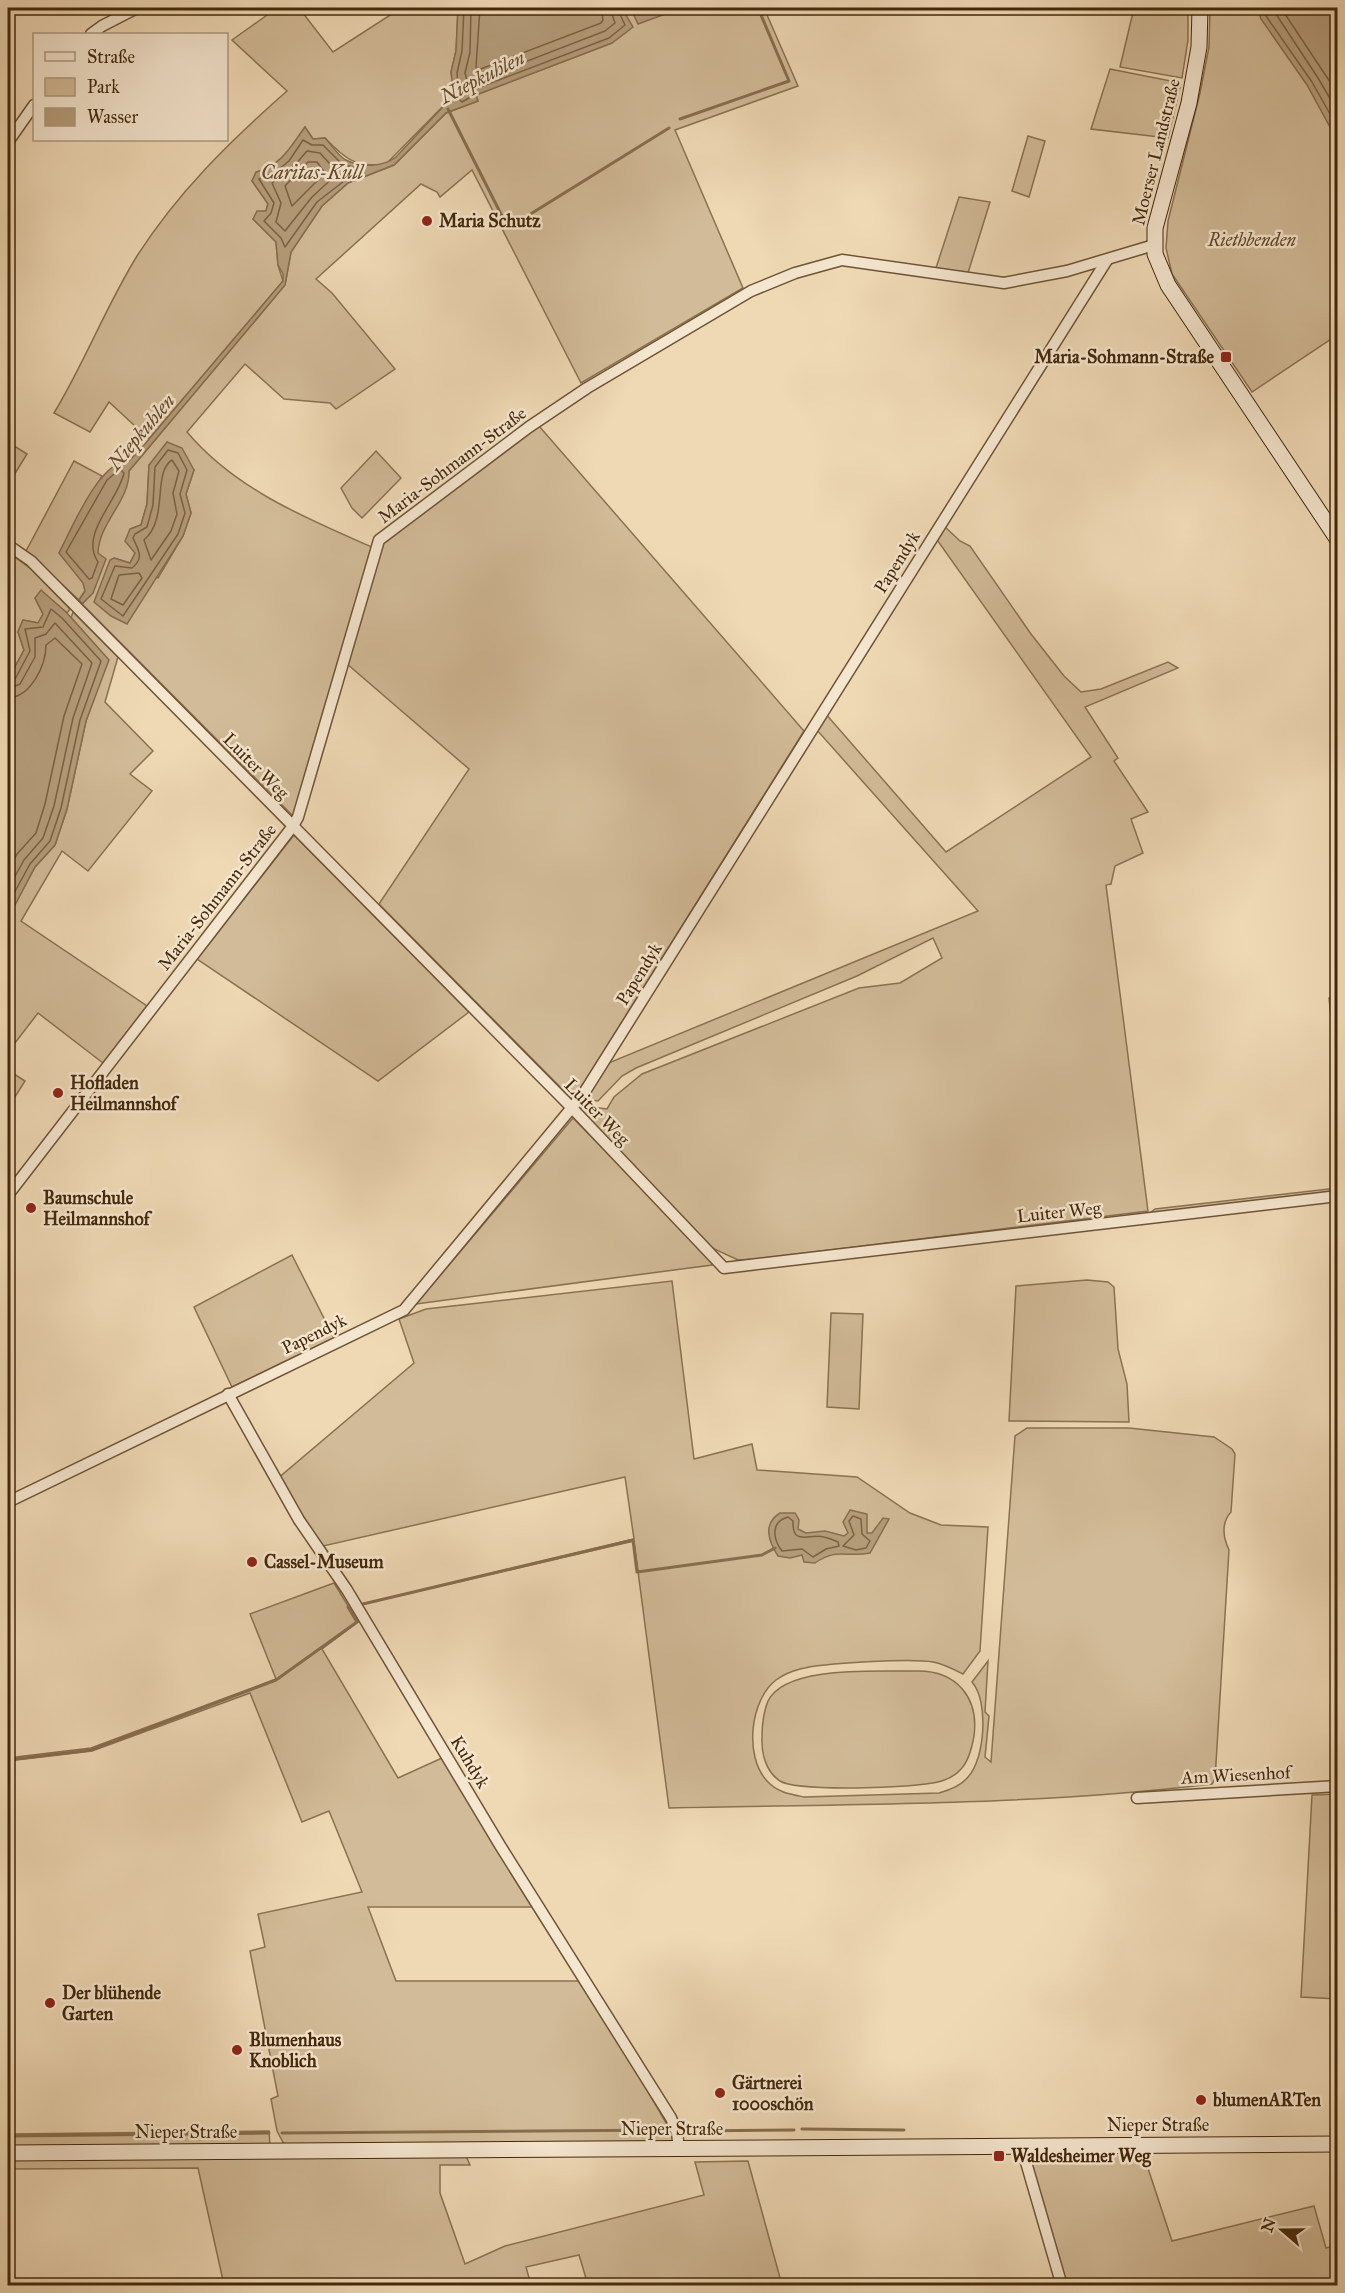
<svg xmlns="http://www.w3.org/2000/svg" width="1345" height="2293" font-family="'IM FELL Great Primer',serif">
<rect width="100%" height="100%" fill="#efd9b5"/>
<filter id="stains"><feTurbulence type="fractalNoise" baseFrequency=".00333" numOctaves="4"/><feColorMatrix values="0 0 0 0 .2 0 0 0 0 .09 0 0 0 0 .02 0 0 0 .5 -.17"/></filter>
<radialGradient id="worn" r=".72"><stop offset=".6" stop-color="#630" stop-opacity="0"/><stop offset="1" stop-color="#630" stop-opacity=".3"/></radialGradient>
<g fill="#d2bb98" stroke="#8a7251" stroke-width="1.5" fill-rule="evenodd">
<path d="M277,8H299L333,52L401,8H458L456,51L451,72L454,95L386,164C356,168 345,159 325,138L313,139L305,127L285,156L252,181L268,203L266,211L253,219L276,242L278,265L283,281L149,439L109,402L90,432L54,413C85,362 106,306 137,256C178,192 230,141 287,91L232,40Z"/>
<path d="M622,8L668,13L676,8H764L798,86L675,130L743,288L581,383L472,170L440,197L437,192L421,184L316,279L332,293L395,369L336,409L330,403L284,399L245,364L187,432C236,490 306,518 374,548L294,817L82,604C102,583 92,563 100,538C108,514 125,496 129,471L285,285L291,252L322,206L348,183L394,165L446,113L478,101L476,95L612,43L625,14ZM149,465L194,470L186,494L191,513L183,536L158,578L114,558L130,563L135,553L130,529L141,525L147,504Z"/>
<polygon points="1134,8 1188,8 1188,40 1182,78 1120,67"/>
<polygon points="1210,8 1337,8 1337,335 1252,392 1172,274 1166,248 1168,221 1200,93 1209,47"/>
<polygon points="1110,69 1181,83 1168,138 1091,129"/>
<polygon points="1028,136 1045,141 1029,197 1012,191"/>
<polygon points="959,197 990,202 968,273 936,268"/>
<polygon points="539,426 804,731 573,1100 379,904 469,769 346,663 382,540"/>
<polygon points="8,442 27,454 8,485"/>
<polygon points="376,451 401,478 362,518 352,508 341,488"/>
<polygon points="74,461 102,476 59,553 84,583 85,591 79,600 26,551"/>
<polygon points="943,525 960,541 970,546 1031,634 1064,676 1081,692 1101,689 1168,662 1178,668 1085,707 1118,758 1114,761 1148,812 1131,819 1143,853 1115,866 1111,884 1106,885 1148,1211 756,1259 738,1260 712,1248 579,1110 583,1106 607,1109 614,1097 642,1074 859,988 900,983 942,958 933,938 857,976 636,1068 622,1076 598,1101 583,1099 606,1064 978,911 816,729 825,713 946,852 1091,757 935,537"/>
<polygon points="8,552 31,569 70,609 67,613 41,591 35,598 43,614 39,623 23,620 18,632 24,650 8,680"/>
<polygon points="73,612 118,657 105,702 153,751 130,774 152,791 88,871 62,851 21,921 147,1006 103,1063 38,1013 8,1052 8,901 15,904 35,867 55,845 67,809 86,721 108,660 71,618"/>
<polygon points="294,835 469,1012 378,1081 197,959"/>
<polygon points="1337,996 1338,996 1337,1072 1329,998"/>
<polygon points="8,1070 25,1081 8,1108"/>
<polygon points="573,1118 712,1259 712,1265 416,1304"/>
<polygon points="1337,1188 1337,1191 1150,1213 1155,1209"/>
<polygon points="292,1255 334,1338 232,1387 194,1307"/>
<polygon points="1087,1280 1108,1282 1114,1287 1118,1349 1127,1384 1129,1422 1009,1421 1016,1286"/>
<path d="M672,1281L694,1459L752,1444L757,1470L857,1477L910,1513L941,1525L988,1527L980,1651L963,1674C953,1669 944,1664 933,1662C913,1658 822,1663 800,1669C792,1671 783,1675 776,1680C750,1700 744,1756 767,1781C777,1792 789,1794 804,1797L939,1793C950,1790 961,1786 968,1777C985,1759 989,1701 972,1682L988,1661L985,1712L989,1716L985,1757L991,1762L1015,1436L1027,1428H1129L1214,1437L1232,1449L1235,1454L1231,1512C1221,1523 1223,1537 1229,1550L1215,1779L1212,1784C1032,1806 850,1804 669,1808L634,1541L363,1604L634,1539L625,1477L319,1547L276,1480L414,1363L399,1319L426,1309Z"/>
<polygon points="831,1313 863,1314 859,1409 827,1407"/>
<polygon points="334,1583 358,1622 322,1649 398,1778 442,1758 537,1907 368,1907 396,1981 584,1981 669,2128 673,2128 673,2140 668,2144 285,2146 277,2131 271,2099 278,2096 250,1951 265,1947 258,1914 362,1892 329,1811 302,1822 250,1693 92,1751 8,1761 8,1758 91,1748 276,1679 250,1614"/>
<path d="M918,1671C957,1671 979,1698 974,1736C972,1747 969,1761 961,1769C955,1776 946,1780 938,1782C915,1788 797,1792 780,1781C766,1772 761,1753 762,1737C762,1726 764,1711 768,1701C786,1664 882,1672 918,1671Z"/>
<polygon points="1337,1794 1337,1999 1301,1997 1312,1795"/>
<polygon points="269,2131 270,2147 14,2149 10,2134"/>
<polygon points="1143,2153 1172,2241 1314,2206 1326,2248 1337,2245 1337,2285 1067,2285 1032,2165 1043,2154"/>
<polygon points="466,2156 470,2165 440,2165 440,2193 465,2264 505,2246 704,2195 695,2162 748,2161 782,2285 588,2285 579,2255 526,2267 531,2285 224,2285 198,2168 8,2169 8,2160"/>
</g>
<g fill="#b59d7b" stroke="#876e4e" stroke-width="1.5">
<path d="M458,8H622L633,27L612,43L476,95L478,101L446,113L394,165L348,183L322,206L291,252L285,285L129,471C130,501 99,522 98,553L106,559L93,593L82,604L79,600L85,591L83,583L59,553C71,530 100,459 129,461L144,445L283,281V274L278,265L276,242L253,219L257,211H266L268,204L252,181L256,172C281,166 291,146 305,127L313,139L325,138C331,144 338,156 346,160C361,168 383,167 396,157L454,95L451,72L456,51Z"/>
<polygon points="634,8 676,8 668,13 638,24 632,11"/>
<polygon points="1257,8 1337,8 1337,140 1307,85 1261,19"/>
<polygon points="167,442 182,448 194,470 186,494 191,513 183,536 127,624 111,616 94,602 110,560 114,558 130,563 135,553 125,541 130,529 141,525 147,504 149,465"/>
<polygon points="41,590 67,613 109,660 86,721 67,809 55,845 35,867 15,905 8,901 8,680 24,650 18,632 23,620 38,623 43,614 35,598"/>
<path d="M850,1510L867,1514V1533H872L883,1518L889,1519L870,1553C846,1558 838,1547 815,1563L804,1562L802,1555L790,1558L778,1556C769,1542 762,1524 780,1513H795L799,1520L798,1529L806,1533L825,1531L844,1536L848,1533L843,1522Z"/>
</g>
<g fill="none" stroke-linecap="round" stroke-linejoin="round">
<g stroke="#7c6242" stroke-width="1.5">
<polyline points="464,8 462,51 457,73 459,99 462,102 469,98 475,89 609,38 625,25 617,8"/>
<polyline points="471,8 470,52 465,73 468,84 605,31 615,23 610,8"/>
<polyline points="480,8 476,67 478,70 601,23 603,20 601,8"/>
<polyline points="1264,8 1266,16 1312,82 1338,128"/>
<polyline points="1272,8 1318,78 1338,112"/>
<polyline points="1281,8 1338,94"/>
<polygon points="303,140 312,145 323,145 342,164 356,168 357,171 317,202 285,247 281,238 264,221 271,213 274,203 259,179 274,173 289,161"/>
<polygon points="307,151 320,153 338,173 312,197 285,231 276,222 281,203 272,183 294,166"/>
<polygon points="308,162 317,162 325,173 292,206 285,186"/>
<path d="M168,450L178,453L187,470L180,494L185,513L178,534L123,616L101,599L115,566L132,568C145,557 138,550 133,538L135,534L147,527L153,505L155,467Z"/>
<path d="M172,460L179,471L173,493L177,514L171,531L151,560L144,540C169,519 152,473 172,460Z"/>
<path d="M120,469L124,473C118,501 79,534 98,562L92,578L89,579L66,552L107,480Z"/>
<polygon points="139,573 142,578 123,605 111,599 119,575"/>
<polyline points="8,681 15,679 30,651 25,629 43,627 51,609 62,618 101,661 80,720 61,808 50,841 30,864 13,895 8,896"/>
<polyline points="8,689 20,684 35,657 35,638 46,634 55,623 92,663 73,718 54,806 43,838 24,860 8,889"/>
<path d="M8,698C31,697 46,665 46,645L55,638L82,664L64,716L45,804L36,833L17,854L8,871"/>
<polygon points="853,1516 861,1519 862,1534 870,1541 866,1548 856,1550 843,1546 854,1535 849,1521"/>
<path d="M788,1517L793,1521C792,1547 809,1533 824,1537C829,1538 834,1540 838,1542L839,1546L826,1549L813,1557L802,1549L782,1551C773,1539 770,1522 788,1517Z"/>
</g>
<g stroke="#876e4e" stroke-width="3">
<polyline points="448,109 508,228 669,128"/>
<polyline points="680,119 789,81 758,8"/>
<polyline points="363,1604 633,1540 637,1572 762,1555 775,1548"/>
<polyline points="8,1760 91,1750 276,1680 357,1622 348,1607"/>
<polyline points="802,2129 904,2130"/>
<polyline points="684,2131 794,2130"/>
<polyline points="282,2133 668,2130"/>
<polyline points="11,2136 269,2133"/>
</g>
<defs>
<g id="minor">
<polyline points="91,34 102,26 137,8"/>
<polyline points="8,142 34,105"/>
<polyline points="8,545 31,561 573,1109 724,1268 1338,1196"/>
<polyline points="8,1195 293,826 298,817 379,540 529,427 587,388 751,291 795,273 842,260 1004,283 1067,271 1154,245"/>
<polyline points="228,1394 299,1520 347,1590 501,1847 671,2118 677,2133 679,2148"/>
<polyline points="8,1502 404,1310 584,1093 1107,260"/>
<polyline points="1137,1798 1338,1786"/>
<polyline points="1021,2145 1062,2286"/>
</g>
<g id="secondary">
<polyline points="1200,8 1199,47 1189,103 1155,228 1155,254 1168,285 1338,540"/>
<polyline points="8,2153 1338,2144"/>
</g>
</defs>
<use href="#minor" stroke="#6e5435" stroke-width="13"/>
<use href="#secondary" stroke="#43280a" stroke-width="17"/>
<use href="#minor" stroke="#f5e6cf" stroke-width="10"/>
<use href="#secondary" stroke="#f5e6cf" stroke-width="15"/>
</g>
<g fill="#8f2418" stroke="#f5e6cf" stroke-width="2">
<circle cx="427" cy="221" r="6"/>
<rect x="1220" y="351" width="12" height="12" rx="3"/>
<circle cx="58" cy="1093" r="6"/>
<circle cx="31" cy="1208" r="6"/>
<circle cx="252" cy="1562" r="6"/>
<circle cx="50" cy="2003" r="6"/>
<circle cx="237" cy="2050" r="6"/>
<circle cx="720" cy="2093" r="6"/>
<circle cx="1201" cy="2100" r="6"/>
<rect x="993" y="2150" width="12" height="12" rx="3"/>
</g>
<g text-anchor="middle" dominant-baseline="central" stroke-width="5" stroke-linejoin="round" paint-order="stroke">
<g font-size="18" fill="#43280a" stroke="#f5e6cf">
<text transform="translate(1156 152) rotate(-76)">Moerser Landstraße</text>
<text transform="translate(452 465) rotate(-37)">Maria-Sohmann-Straße</text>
<text transform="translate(897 562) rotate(-58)">Papendyk</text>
<text transform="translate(256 766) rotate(45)">Luiter Weg</text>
<text transform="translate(217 897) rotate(-52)">Maria-Sohmann-Straße</text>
<text transform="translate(639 974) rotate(-58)">Papendyk</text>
<text transform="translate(597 1112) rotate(46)">Luiter Weg</text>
<text transform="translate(1059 1212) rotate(-6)">Luiter Weg</text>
<text transform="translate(314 1334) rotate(-26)">Papendyk</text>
<text transform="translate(470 1762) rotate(59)">Kuhdyk</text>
<text transform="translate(1236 1775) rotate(-3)">Am Wiesenhof</text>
<text x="1158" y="2125">Nieper Straße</text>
<text x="672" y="2129">Nieper Straße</text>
<text x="186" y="2132">Nieper Straße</text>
</g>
<g font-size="18" font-weight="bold" fill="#43280a" stroke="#f5e6cf" text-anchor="start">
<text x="439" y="221">Maria Schutz</text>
<text x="1214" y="357" text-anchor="end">Maria-Sohmann-Straße</text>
<text x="70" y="1083">Hofladen<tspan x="70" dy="21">Heilmannshof</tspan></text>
<text x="43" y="1198">Baumschule<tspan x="43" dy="21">Heilmannshof</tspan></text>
<text x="264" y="1562">Cassel-Museum</text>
<text x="62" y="1993">Der blühende<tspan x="62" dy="21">Garten</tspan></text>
<text x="249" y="2040">Blumenhaus<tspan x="249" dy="21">Knoblich</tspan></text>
<text x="732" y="2083">Gärtnerei<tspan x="732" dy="21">1000schön</tspan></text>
<text x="1213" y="2100">blumenARTen</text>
<text x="1011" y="2156">Waldesheimer Weg</text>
</g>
<g font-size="18" font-style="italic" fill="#604526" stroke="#f5e6cf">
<text x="1252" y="240">Riethbenden</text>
</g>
<g font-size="20" font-style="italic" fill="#654b2c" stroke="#f5e6cf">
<text transform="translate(482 77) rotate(-27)">Niepkuhlen</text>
<text x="312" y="172">Caritas-Kull</text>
<text transform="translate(141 432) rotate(-50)">Niepkuhlen</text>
</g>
</g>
<rect width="1345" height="2293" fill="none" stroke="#efd9b5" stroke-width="30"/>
<rect x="9" y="9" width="1327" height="2275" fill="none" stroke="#43280a" stroke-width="3"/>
<rect x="15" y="15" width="1315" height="2263" fill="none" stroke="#43280a" stroke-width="1.5"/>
<rect x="33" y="33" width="195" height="108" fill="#f5e6cf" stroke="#ae9a80" stroke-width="1.5"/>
<rect x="45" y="52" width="30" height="9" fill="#f5e6cf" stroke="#ae9a80" stroke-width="1.5"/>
<text x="87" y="63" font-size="18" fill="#43280a">Straße</text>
<rect x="45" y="78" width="30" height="18" fill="#d2bb98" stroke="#ae9a80" stroke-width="1.5"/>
<text x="87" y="93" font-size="18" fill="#43280a">Park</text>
<rect x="45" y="108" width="30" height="18" fill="#b59d7b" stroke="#ae9a80" stroke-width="1.5"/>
<text x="87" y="123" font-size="18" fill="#43280a">Wasser</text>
<g transform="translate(1282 2230) rotate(290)" stroke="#f5e6cf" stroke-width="4.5" paint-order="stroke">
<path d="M0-4.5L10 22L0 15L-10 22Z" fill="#43280a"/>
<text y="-9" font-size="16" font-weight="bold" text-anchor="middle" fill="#43280a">N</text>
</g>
<rect width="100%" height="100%" filter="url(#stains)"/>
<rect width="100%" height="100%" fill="url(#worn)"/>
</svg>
